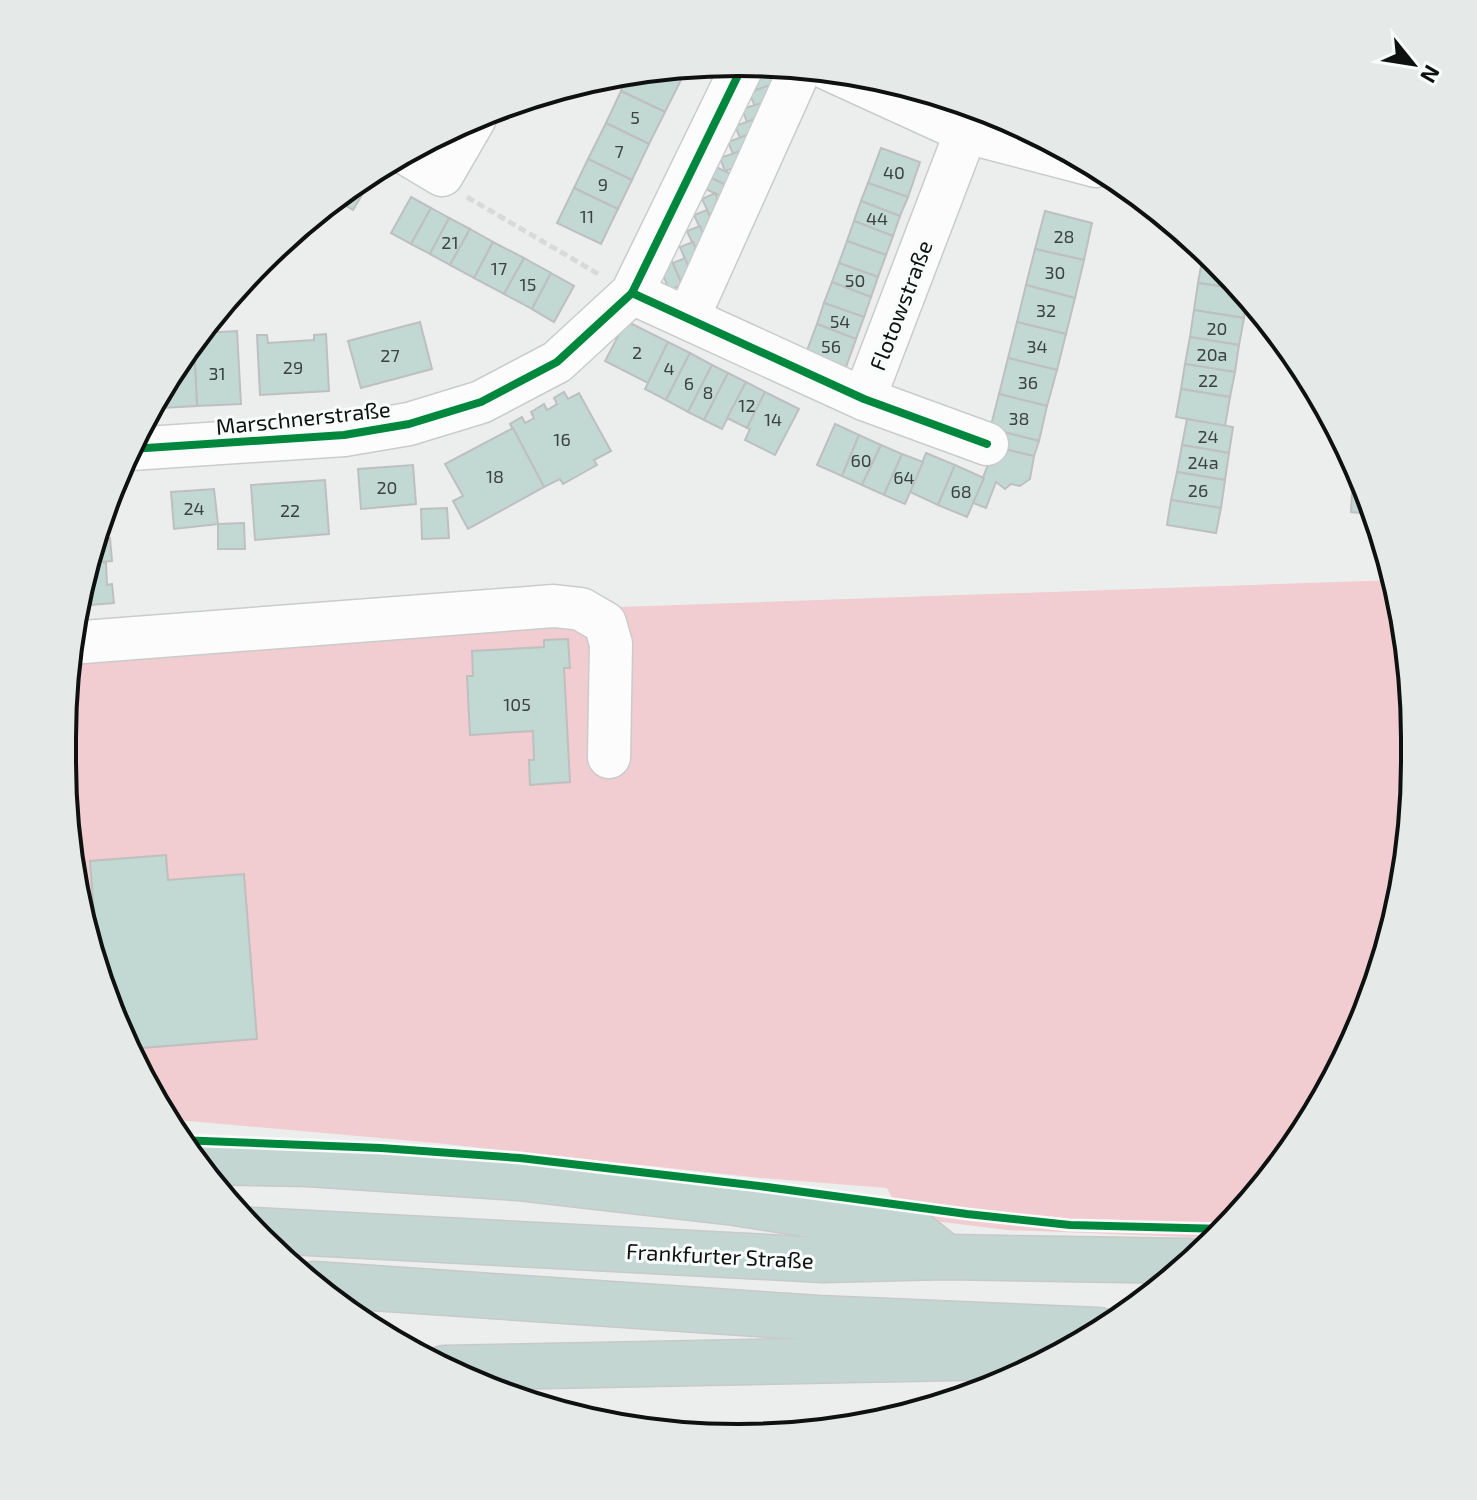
<svg xmlns="http://www.w3.org/2000/svg" width="1477" height="1500" font-family="'Exo 2',sans-serif">
<rect width="100%" height="100%" fill="#eceeed"/>
<polygon fill="#f1ccd0" points="1395,580 1414,695 1409,849 1379,979 1325,1099 1247,1207 1214,1238 1007,1230 902,1217 887,1188 761,1178 436,1143 166,1119 114,1021 75,894 68,650 73,626"/>
<g fill="#c2d8d2" stroke="#bebfbf" stroke-width="2">
<polygon points="688,65 682,78 663,69"/>
<polygon points="663,69 682,78 665,112 621,91 629,74"/>
<polygon points="776,69 780,82 757,90 753,78"/>
<polygon points="772,84 765,102 755,106 749,93"/>
<polygon points="621,91 665,112 649,144 606,123"/>
<polygon points="765,102 758,118 747,122 742,109"/>
<polygon points="758,118 750,134 740,138 735,126"/>
<polygon points="606,123 649,144 632,180 588,159"/>
<polygon points="750,134 743,150 733,154 728,142"/>
<polygon points="881,148 920,162 908,197 868,183"/>
<polygon points="743,150 748,163 725,171 720,158"/>
<polygon points="588,159 632,180 618,209 574,188"/>
<polygon points="712,165 733,175 728,186 707,176"/>
<polygon points="372,173 374,175 353,210 333,198"/>
<polygon points="707,176 728,186 723,197 701,187"/>
<polygon points="868,183 908,197 900,216 861,201"/>
<polygon points="574,188 618,209 601,244 557,223"/>
<polygon points="715,193 724,215 712,220 702,199"/>
<polygon points="411,197 431,208 411,244 391,233"/>
<polygon points="861,201 900,216 893,236 854,221"/>
<polygon points="431,208 449,218 430,254 411,244"/>
<polygon points="707,210 716,232 704,237 694,215"/>
<polygon points="1045,211 1092,223 1084,260 1035,249"/>
<polygon points="449,218 470,229 450,265 430,254"/>
<polygon points="854,221 893,236 886,255 847,241"/>
<polygon points="700,226 704,237 697,253 687,231"/>
<polygon points="470,229 493,242 474,278 450,265"/>
<polygon points="847,241 886,255 878,277 839,263"/>
<polygon points="493,242 524,258 504,294 474,278"/>
<polygon points="693,242 702,264 689,269 680,247"/>
<polygon points="1035,249 1084,260 1075,298 1026,285"/>
<polygon points="1204,250 1240,289 1198,283"/>
<polygon points="524,258 551,273 532,309 504,294"/>
<polygon points="685,258 689,269 682,285 673,263"/>
<polygon points="671,259 682,285 669,290 659,264"/>
<polygon points="839,263 878,277 871,297 832,282"/>
<polygon points="551,273 574,286 554,322 532,309"/>
<polygon points="832,282 871,297 864,317 824,303"/>
<polygon points="1198,283 1240,289 1247,297 1244,318 1194,310"/>
<polygon points="1026,285 1075,298 1066,334 1017,322"/>
<polygon points="824,303 864,317 856,339 817,324"/>
<polygon points="1194,310 1244,318 1239,345 1190,337"/>
<polygon points="626,321 668,342 648,383 605,361"/>
<polygon points="420,322 432,369 361,388 348,341"/>
<polygon points="1017,322 1066,334 1057,370 1008,358"/>
<polygon points="817,324 856,339 846,367 806,353"/>
<polygon points="237,331 241,404 197,406 194,343 201,333"/>
<polygon points="326,334 329,391 260,395 257,335 267,335 268,343 314,340 314,335"/>
<polygon points="1190,337 1239,345 1235,372 1185,364"/>
<polygon points="668,342 690,353 666,400 645,389"/>
<polygon points="194,343 197,406 162,408 161,388"/>
<polygon points="690,353 712,365 688,412 666,400"/>
<polygon points="1008,358 1057,370 1047,406 999,394"/>
<polygon points="1185,364 1235,372 1230,397 1181,389"/>
<polygon points="712,365 728,373 704,420 688,412"/>
<polygon points="728,373 746,382 722,429 704,420"/>
<polygon points="746,382 765,392 747,428 727,418"/>
<polygon points="1181,389 1230,397 1225,426 1176,417"/>
<polygon points="564,392 568,399 579,393 611,451 594,460 597,465 563,484 560,479 544,487 510,424 522,417 525,423 534,418 531,412 544,404 547,410 557,404 554,398"/>
<polygon points="765,392 799,409 775,455 745,440 750,429 747,428"/>
<polygon points="999,394 1047,406 1039,441 990,429"/>
<polygon points="1187,419 1233,427 1229,453 1182,445"/>
<polygon points="835,424 859,435 842,476 817,465"/>
<polygon points="513,428 544,487 468,529 453,501 463,496 445,464"/>
<polygon points="1000,431 1039,441 1034,456 995,447"/>
<polygon points="859,435 881,445 862,485 842,476"/>
<polygon points="881,445 902,454 884,495 862,485"/>
<polygon points="1182,445 1229,453 1225,480 1177,472"/>
<polygon points="995,447 1034,456 1030,479 1020,486 1011,484 1005,489 996,482 986,508 973,503"/>
<polygon points="926,453 955,465 938,505 910,492"/>
<polygon points="902,454 923,462 905,504 884,495"/>
<polygon points="413,465 416,504 361,509 358,469"/>
<polygon points="955,465 984,478 967,517 938,505"/>
<polygon points="1177,472 1225,480 1221,508 1171,500"/>
<polygon points="1353,474 1359,475 1373,514 1351,512"/>
<polygon points="325,480 329,534 255,540 251,485"/>
<polygon points="214,489 218,524 174,529 171,492"/>
<polygon points="1171,500 1221,508 1216,533 1167,525"/>
<polygon points="447,508 449,538 422,539 421,509"/>
<polygon points="244,523 245,549 218,549 218,524"/>
<polygon points="110,538 112,561 88,563 94,539"/>
<polygon points="106,562 107,585 112,584 114,603 78,606 88,563"/>
<polygon points="568,639 570,668 564,668 570,782 530,785 529,760 534,760 533,731 470,735 467,676 473,676 472,651 544,647 544,640"/>
<polygon points="166,855 168,880 244,874 257,1039 129,1049 114,1021 98,969 90,861"/>
</g>
<g fill="none" stroke-linecap="round" stroke-linejoin="round">
<defs>
<g id="minor">
<polyline points="826,68 966,132 1096,166"/>
<polyline points="405,153 442,175 475,118"/>
<polyline points="632,293 864,399 987,444"/>
<polyline points="688,318 801,67"/>
<polyline points="864,399 966,132"/>
<polyline points="131,449 344,435 409,424 481,402 557,362 632,293 743,65"/>
<polyline points="70,643 554,606 581,609 605,623 611,644 609,757"/>
</g>
<g id="highway">
<polyline points="197,1162 309,1164 518,1178 735,1203 914,1231 941,1253"/>
<polyline points="252,1230 823,1260 946,1257 1190,1261"/>
<polyline points="314,1284 818,1318 1099,1330"/>
<polyline points="444,1368 1058,1356"/>
</g>
</defs>
<use href="#minor" stroke="#cacccb" stroke-width="45"/>
<use href="#highway" stroke="#c8c9c9" stroke-width="47"/>
<polyline stroke="#d8d9d9" stroke-width="5" stroke-dasharray="8 4" stroke-linecap="butt" points="467,197 600,275"/>
<use href="#minor" stroke="#fcfcfc" stroke-width="42"/>
<use href="#highway" stroke="#c3d6d2" stroke-width="44"/>
<defs>
<g id="cycleway">
<polyline points="632,293 864,399 987,444"/>
<polyline points="131,449 344,435 409,424 481,402 557,362 632,293 743,65"/>
<polyline points="178,1140 381,1148 520,1158 759,1186 967,1214 1070,1225 1225,1229"/>
</g>
</defs>
<use href="#cycleway" stroke="#f8fcfb" stroke-width="13"/>
<use href="#cycleway" stroke="#00873e" stroke-width="8"/>
</g>
<g text-anchor="middle" dominant-baseline="central" stroke-width="6" stroke-linejoin="round" paint-order="stroke">
<g font-size="18" fill="#3c4240">
<text x="635" y="117">5</text>
<text x="619" y="151">7</text>
<text x="894" y="172">40</text>
<text x="603" y="184">9</text>
<text x="587" y="216">11</text>
<text x="877" y="218">44</text>
<text x="1064" y="236">28</text>
<text x="450" y="242">21</text>
<text x="499" y="268">17</text>
<text x="1055" y="272">30</text>
<text x="855" y="280">50</text>
<text x="528" y="284">15</text>
<text x="1046" y="310">32</text>
<text x="840" y="321">54</text>
<text x="1217" y="328">20</text>
<text x="831" y="346">56</text>
<text x="1037" y="346">34</text>
<text x="637" y="352">2</text>
<text x="1212" y="354">20a</text>
<text x="390" y="355">27</text>
<text x="293" y="367">29</text>
<text x="669" y="368">4</text>
<text x="217" y="373">31</text>
<text x="1208" y="380">22</text>
<text x="1028" y="382">36</text>
<text x="689" y="383">6</text>
<text x="708" y="392">8</text>
<text x="747" y="405">12</text>
<text x="1019" y="418">38</text>
<text x="773" y="419">14</text>
<text x="1208" y="436">24</text>
<text x="562" y="439">16</text>
<text x="861" y="460">60</text>
<text x="1203" y="462">24a</text>
<text x="495" y="476">18</text>
<text x="904" y="477">64</text>
<text x="387" y="487">20</text>
<text x="1198" y="490">26</text>
<text x="961" y="491">68</text>
<text x="194" y="508">24</text>
<text x="290" y="510">22</text>
<text x="517" y="704">105</text>
</g>
<g font-size="22" fill="#0f1010" stroke="#f8fcfb">
<text transform="translate(900 305) rotate(-69)">Flotowstraße</text>
<text transform="translate(303 417) rotate(-6)">Marschnerstraße</text>
<text transform="translate(720 1255) rotate(3)">Frankfurter Straße</text>
</g>
</g>
<path d="M0 0H1477V1500H0ZM738 76H739A662 662 0 0 1 1401 738V762A662 662 0 0 1 739 1424H738A662 662 0 0 1 76 762V738A662 662 0 0 1 738 76Z" fill="#e5e9e8" fill-rule="evenodd"/>
<path fill="none" stroke="#0f1010" stroke-width="4" d="M738 76H739A662 662 0 0 1 1401 738V762A662 662 0 0 1 739 1424H738A662 662 0 0 1 76 762V738A662 662 0 0 1 738 76Z"/>
<g transform="translate(1413 64) rotate(120)" stroke="#f8fcfb" stroke-width="6" paint-order="stroke">
<path d="M0-6L14 30L0 20L-14 30Z" fill="#0f1010"/>
<text y="-12" font-size="22" font-weight="bold" text-anchor="middle" fill="#0f1010">N</text>
</g>
</svg>
